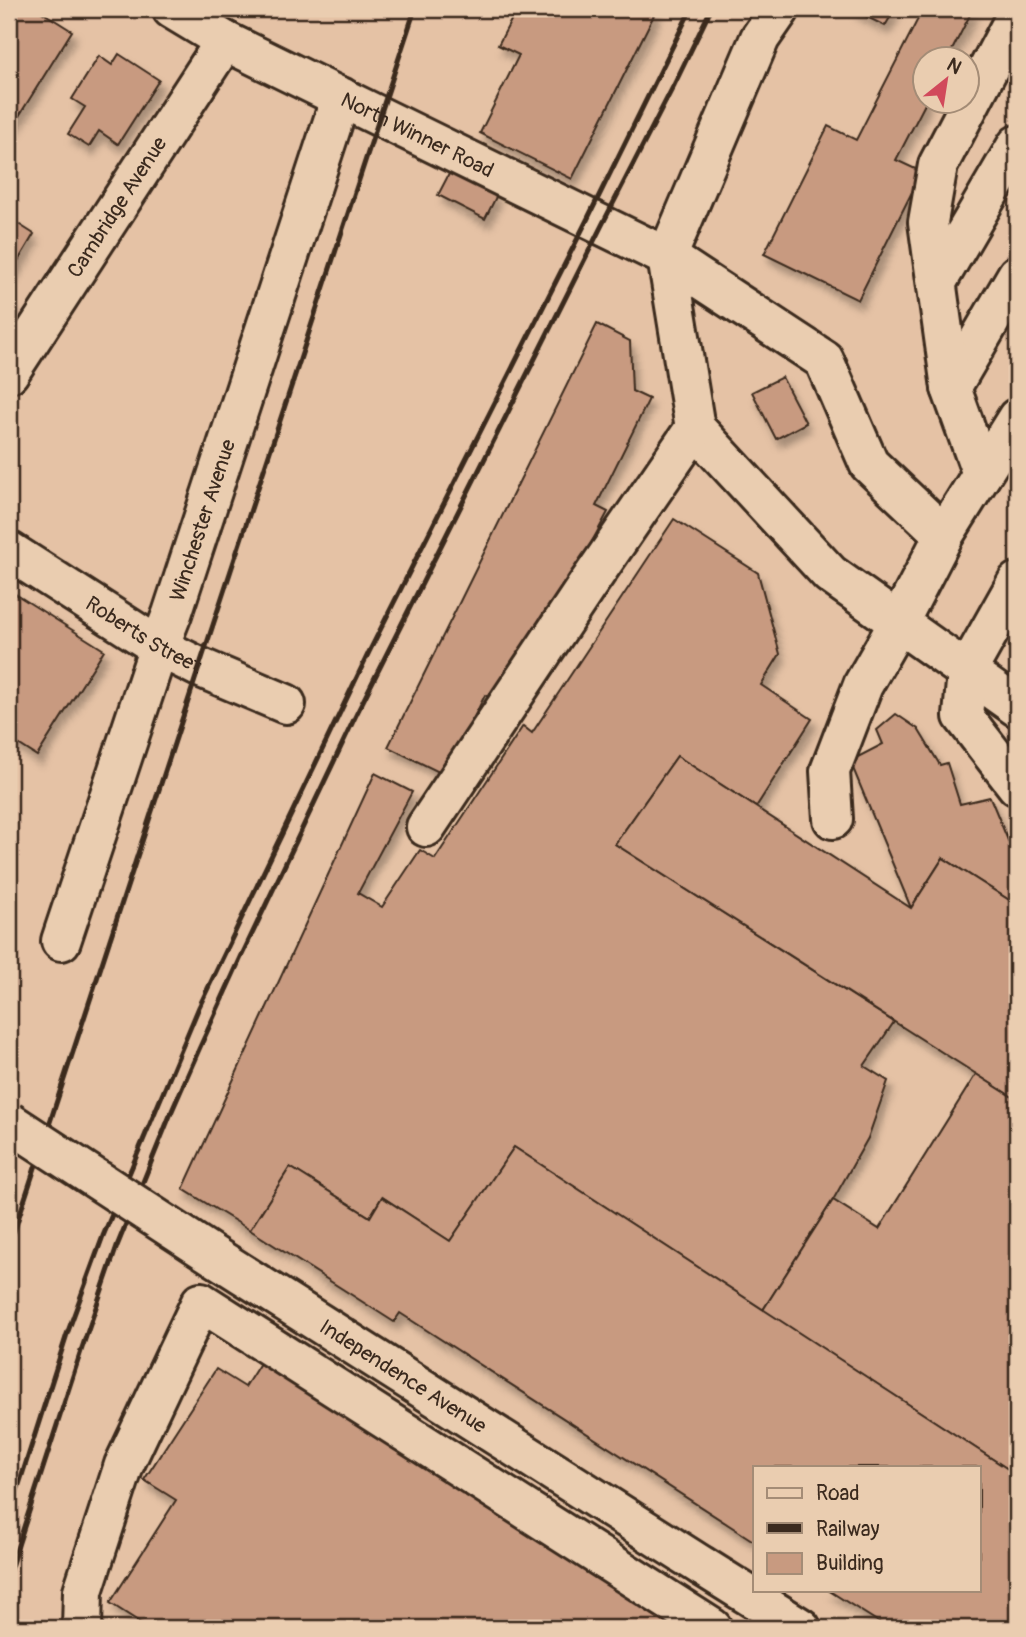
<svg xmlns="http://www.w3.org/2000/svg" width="1026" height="1637" font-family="Pangolin,sans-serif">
<defs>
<filter id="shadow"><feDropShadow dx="4.5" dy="8" stdDeviation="3.5" flood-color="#0004"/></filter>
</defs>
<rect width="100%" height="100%" fill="#e5c2a5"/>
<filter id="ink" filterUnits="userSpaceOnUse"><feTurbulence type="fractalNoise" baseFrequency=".0143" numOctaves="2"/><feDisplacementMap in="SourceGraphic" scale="14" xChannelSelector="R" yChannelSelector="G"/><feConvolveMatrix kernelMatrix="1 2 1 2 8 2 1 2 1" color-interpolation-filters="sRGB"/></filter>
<g filter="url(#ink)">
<g fill="#c89a80" stroke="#3b2a1e" stroke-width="2" filter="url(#shadow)">
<polygon points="9,9 37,9 72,31 9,132"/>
<polygon points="517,9 657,9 572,179 480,133 519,55 498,45"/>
<polygon points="851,9 895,9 885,26"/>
<polygon points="923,9 973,9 947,60 925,60 925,102 926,102 896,160 922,172 858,300 764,254 828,126 856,140"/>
<polygon points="119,54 159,80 118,144 99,131 89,147 68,134 85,107 72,99 99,56 112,65"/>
<polygon points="450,172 497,195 485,219 438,195"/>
<polygon points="9,218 34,234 9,276"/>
<polygon points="9,303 16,308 9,319"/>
<polygon points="597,324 630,341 632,391 649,399 596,506 608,512 504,704 485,695 445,775 388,747"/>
<polygon points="782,377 806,423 776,439 752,392"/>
<polygon points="674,519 758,573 780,654 761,685 812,719 756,807 677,756 615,844 894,1022 864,1066 888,1081 868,1138 833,1200 763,1310 514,1147 450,1241 382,1197 370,1217 290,1167 250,1230 183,1189 375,773 412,792 358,893 382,907 420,850 435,859 523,726 532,733"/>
<polygon points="9,590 104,650 37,756 9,738"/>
<polygon points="896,714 918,729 940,765 947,763 960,804 990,797 1017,862 1017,905 943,858 911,908 850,761 883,744 877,730"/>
<polygon points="677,756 911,908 943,858 1017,905 1017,1100 615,844"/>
<polygon points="976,1074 1017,1100 1017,1475 763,1310 833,1200 879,1229"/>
<polygon points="514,1147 1017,1475 1017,1628 888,1628 828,1590 979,1590 979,1467 755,1467 755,1542 400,1313 394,1322 250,1230 290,1167 370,1217 382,1197 450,1241"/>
<polygon points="262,1360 681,1628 149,1628 110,1603 176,1500 144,1480 216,1369 245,1387"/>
</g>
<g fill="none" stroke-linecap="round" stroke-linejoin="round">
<defs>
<g id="minor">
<path id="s1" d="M172,9L225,41L667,257L824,360L869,464L944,535"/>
<polyline points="780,9 760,38 667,257 695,428 830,574 1017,707"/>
<polyline points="937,282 1017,145"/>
<path id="s2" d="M9,373L225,41"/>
<polyline points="951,388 1017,275"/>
<polyline points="982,474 951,388 928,222 938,165 1017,14"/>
<path id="s3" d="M9,551L159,647L199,667L286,704"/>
<polyline points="1017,582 967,671 963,716 1017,786"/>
<polyline points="833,819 830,771 863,685 899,622 944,535 1017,418"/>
<polyline points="426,827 586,587 695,428"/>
<path id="s4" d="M61,941L159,647L172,614L341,97"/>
<polyline points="82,1628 83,1591 124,1465 201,1302 712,1628"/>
</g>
<polyline id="major" points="702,1566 801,1628"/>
</defs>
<use href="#minor" stroke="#3b2a1e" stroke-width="44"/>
<use href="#major" stroke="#3b2a1e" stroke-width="44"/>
<use href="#minor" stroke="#eacdb0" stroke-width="38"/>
<use href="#major" stroke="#eacdb0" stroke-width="38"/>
<g stroke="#3b2a1e" stroke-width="5">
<polyline points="9,1247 415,9"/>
<polyline points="9,1516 67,1334 103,1236 199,1007 369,652 588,218 691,9"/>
<polyline points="9,1573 82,1348 117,1246 171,1113 200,1047 242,955 357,713 602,225 674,85 711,9"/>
</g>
<defs>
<g id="major-bridge">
<path id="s5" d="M9,1122L217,1258L702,1566"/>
</g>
</defs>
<use href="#major-bridge" stroke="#3b2a1e" stroke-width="44" stroke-linecap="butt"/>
<use href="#major-bridge" stroke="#eacdb0" stroke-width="38"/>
</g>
</g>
<g text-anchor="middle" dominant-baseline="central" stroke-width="7" stroke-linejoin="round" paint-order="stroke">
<g font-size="21" fill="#3b2a1e" stroke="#eacdb0">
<text stroke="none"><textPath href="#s1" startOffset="276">North Winner Road</textPath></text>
<text stroke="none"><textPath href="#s2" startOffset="198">Cambridge Avenue</textPath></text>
<text stroke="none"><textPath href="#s4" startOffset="444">Winchester Avenue</textPath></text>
<text stroke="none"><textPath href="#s3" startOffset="159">Roberts Street</textPath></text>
<text stroke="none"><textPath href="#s5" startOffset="469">Independence Avenue</textPath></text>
</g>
</g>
<rect width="1026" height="1637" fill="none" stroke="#eacdb0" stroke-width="35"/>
<rect x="18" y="18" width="991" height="1602" fill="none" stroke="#3b2a1e" stroke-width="2.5" filter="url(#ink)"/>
<rect x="753" y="1466" width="228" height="126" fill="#eacdb0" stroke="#a48c76" stroke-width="2"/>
<rect x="767" y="1488" width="35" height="10" fill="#eacdb0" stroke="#a48c76" stroke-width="2"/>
<text x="816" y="1500" font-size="21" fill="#3b2a1e">Road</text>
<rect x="767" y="1523" width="35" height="10" fill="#3b2a1e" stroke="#a48c76" stroke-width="2"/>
<text x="816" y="1536" font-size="21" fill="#3b2a1e">Railway</text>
<rect x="767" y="1553" width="35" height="21" fill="#c89a80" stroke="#a48c76" stroke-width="2"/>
<text x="816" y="1570" font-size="21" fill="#3b2a1e">Building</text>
<g transform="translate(946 80) rotate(30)"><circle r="33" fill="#eacdb0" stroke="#a48c76" stroke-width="2"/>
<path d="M0-5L12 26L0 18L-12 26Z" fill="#d1495b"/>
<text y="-10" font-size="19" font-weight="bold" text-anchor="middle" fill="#3b2a1e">N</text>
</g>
</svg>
